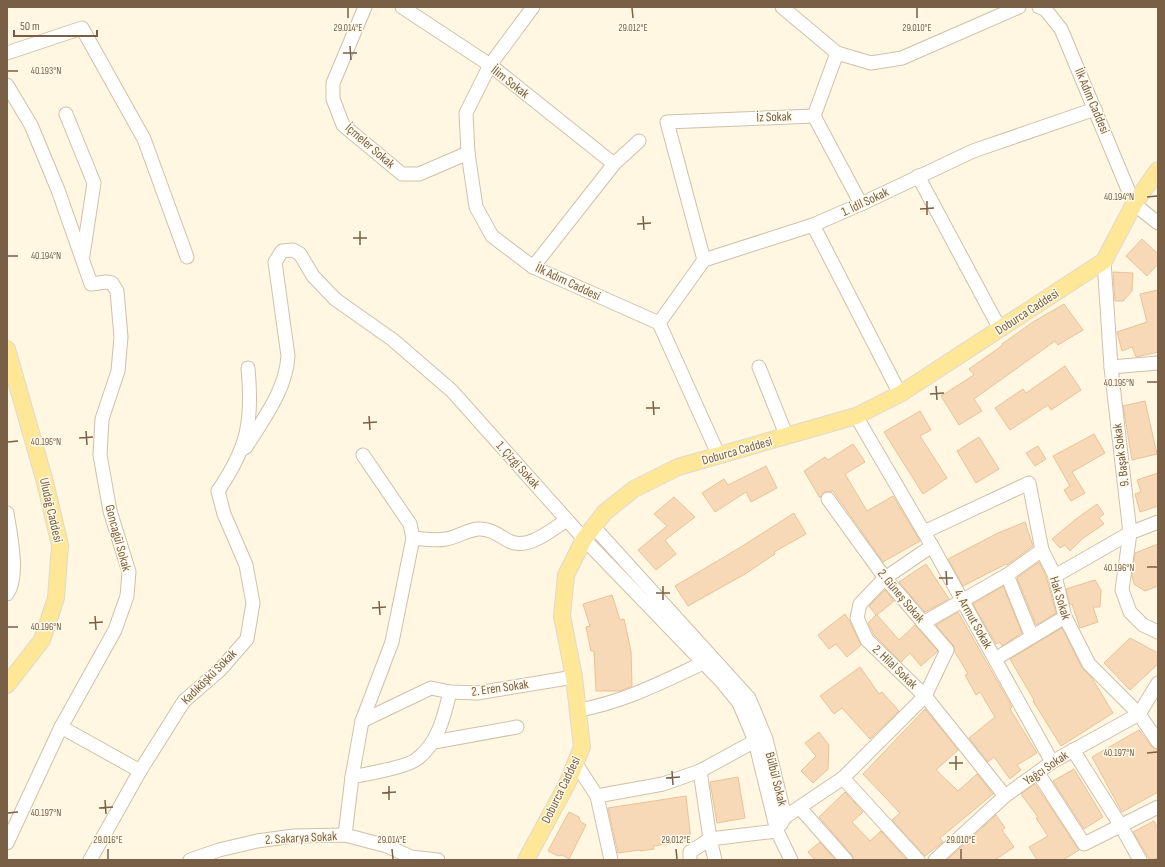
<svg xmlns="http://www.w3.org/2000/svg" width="1165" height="867" font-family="'Sofia Sans Condensed',sans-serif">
<rect width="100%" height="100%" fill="#fff7e2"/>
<g fill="#f7d9b7" stroke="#ebc295">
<polygon points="1142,239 1158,254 1158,264 1147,276 1126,256"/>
<polygon points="1113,272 1133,273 1132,291 1123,301 1115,301"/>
<polygon points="1158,290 1158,352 1136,357 1132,347 1122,351 1117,332 1147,322 1140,294"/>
<polygon points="1064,304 1083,330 1058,345 1055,341 974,399 982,411 959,425 941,396 974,375 969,369 1003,345 1002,344 1033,322"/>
<polygon points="1065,366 1081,390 1051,410 1048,405 1010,430 995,408 1023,389 1026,393"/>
<polygon points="1145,401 1157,454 1132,460 1123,406"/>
<polygon points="920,411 931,430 920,436 947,478 923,494 884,432"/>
<polygon points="1094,434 1105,453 1072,472 1085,493 1071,501 1064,490 1070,486 1053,456"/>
<polygon points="979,437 999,469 976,483 957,451"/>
<polygon points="853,444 865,462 845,474 867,511 893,496 920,541 883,562 833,491 824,492 820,498 804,471 825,457 828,460"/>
<polygon points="1038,446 1046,459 1035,466 1026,453"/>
<polygon points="766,466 777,488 751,502 746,492 715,512 702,493 724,479 728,485"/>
<polygon points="1158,473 1158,506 1140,512 1135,494 1141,492 1137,480"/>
<polygon points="674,497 695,517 665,540 676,554 656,570 638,550 667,526 654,514"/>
<polygon points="1097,504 1104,514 1099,518 1104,524 1082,539 1070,551 1065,545 1060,548 1052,539 1076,519"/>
<polygon points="794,513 806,534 774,552 775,554 745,574 688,606 675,586 741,547"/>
<polygon points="1025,522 1033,546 1007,565 1006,564 963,586 948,559 998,533"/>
<polygon points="1158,544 1158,586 1145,591 1134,584 1132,576 1135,553"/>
<polygon points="1039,562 1047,579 1056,613 1036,625 1017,578"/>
<polygon points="926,564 949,599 925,612 899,582"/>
<polygon points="1095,580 1101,590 1100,607 1093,607 1098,622 1080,628 1072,604 1070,605 1066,589"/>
<polygon points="1003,586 1022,633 1002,646 1000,642 996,644 973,604"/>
<polygon points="885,590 894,601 877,615 899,640 915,625 938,651 921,666 910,653 901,662 874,635 868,623 876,615 869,606"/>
<polygon points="612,595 620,620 624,619 631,651 632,686 620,691 596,691 594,651 591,651 586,627 590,626 583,604"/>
<polygon points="958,612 1012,707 1010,709 1037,753 1017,765 1021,770 1010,779 994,757 988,762 969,738 995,717 980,692 976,695 965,675 968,674 955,652 953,645 936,625"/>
<polygon points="845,614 849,620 861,645 847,657 836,644 829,649 818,635"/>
<polygon points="1062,628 1082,668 1092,678 1113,713 1061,746 1033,701 1034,700 1010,659"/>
<polygon points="1130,638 1158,653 1158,664 1130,690 1104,663"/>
<polygon points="860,667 879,694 882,692 899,711 870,739 842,708 834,714 820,696"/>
<polygon points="925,709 958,750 936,770 958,791 977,774 993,794 940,838 943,842 925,856 892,820 900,813 863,774"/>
<polygon points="1139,730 1152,747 1158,750 1158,792 1122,812 1092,757"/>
<polygon points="819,732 829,745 828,769 813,783 801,771 816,756 805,743"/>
<polygon points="1074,769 1103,817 1084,829 1053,781"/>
<polygon points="738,777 745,818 717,823 710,782"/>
<polygon points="1035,784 1079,850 1063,860 1037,860 1029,847 1048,836 1036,818 1038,817 1021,794"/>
<polygon points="845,792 863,812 852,822 870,841 881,831 907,860 854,860 852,855 819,817"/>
<polygon points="686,796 691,841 653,846 654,849 640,851 640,850 618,853 608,808"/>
<polygon points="569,812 579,817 580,821 586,825 569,859 562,855 558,856 548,851"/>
<polygon points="996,815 1005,828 1002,830 1014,847 995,860 947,860"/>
<polygon points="1154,821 1158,829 1158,858 1150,860 1133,832"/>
<polygon points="820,842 835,860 815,860 808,852"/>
</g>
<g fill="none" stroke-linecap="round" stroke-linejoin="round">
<defs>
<g id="minor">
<polyline points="365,7 333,83 333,99 343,125 402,174 419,174 468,153"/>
<polyline points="402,7 490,65 614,164"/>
<polyline points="533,7 490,65 466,113 468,153 476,207 492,236 533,267 659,323 719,456"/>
<polyline points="782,7 837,53 871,63 902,58 1019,7"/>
<polyline points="1039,7 1045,9 1061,29 1134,204 1158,223"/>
<polyline points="7,53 82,28 144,139 187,257"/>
<polyline points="7,85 31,125 58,190 91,284 106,282 112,283 117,291 121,337 118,371 102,419 100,455 110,511 129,572 127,596 115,630 61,727 7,843"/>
<polyline points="66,114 94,183 83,255"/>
<polyline points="814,116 861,204"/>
<polyline points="918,176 1000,329"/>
<polyline points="813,225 900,394"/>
<polyline points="704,260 667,122 814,116 837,53"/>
<polyline points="1104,261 1111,367 1130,533 1122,590 1130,612 1143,625 1158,632"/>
<polyline points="533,267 614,164 639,141"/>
<polyline points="659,323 704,260 813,225 861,204 973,151 1095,109"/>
<polyline points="759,367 787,437"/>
<polyline points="1111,367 1158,363"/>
<polyline points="856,416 932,546 1052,762"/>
<path d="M241,450L246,447C264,418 286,390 288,356L275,262L282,251L293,250L300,254L313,276L335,299L393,340L452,391L584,539L722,682L739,703L755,741L777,831L791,860"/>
<path d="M7,513C10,533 20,577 7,594"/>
<polyline points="593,526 749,698 766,739 785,817 781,824"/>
<polyline points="924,532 1029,483 1042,550 1055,576 1065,617 1089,664 1139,714 1158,742"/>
<path d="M413,538C424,539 435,541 446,539C457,537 467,530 478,529C490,528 500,536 509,541C528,551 552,529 567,520"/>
<polyline points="932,546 885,578 860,604 857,618 867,640 925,696 1005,796"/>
<polyline points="1007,575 1032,637"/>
<polyline points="1055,576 1130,533 1158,522"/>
<polyline points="923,623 1007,575 1042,550"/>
<polyline points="995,659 1065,617"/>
<path d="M579,710C624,702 662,682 703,663L708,657"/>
<polyline points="362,721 431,688 450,692 477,693 574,677"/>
<polyline points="61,727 140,771"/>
<polyline points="434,742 517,727"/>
<polyline points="1073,750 1121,826 1140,860"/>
<polyline points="576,764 597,796 611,860"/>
<polyline points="1038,773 1084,844 1158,807"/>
<path d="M352,777C366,774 408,767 417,759C438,743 444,717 450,692"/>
<polyline points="843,778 918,860"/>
<polyline points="597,796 663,784 700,771 755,741"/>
<polyline points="800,808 846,860"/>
<polyline points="785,817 843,778 925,696 947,650 885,578 828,499"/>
<polyline points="345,835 352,777 362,721 392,642 413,538 410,524 363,455"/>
<path d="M90,860L140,771L184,701L220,670L247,639L253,603L246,565L224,514L218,491C248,447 253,421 248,368"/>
<polyline points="190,860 219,850 257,841 294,836 345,835 387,846 411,857 438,860"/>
<polyline points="690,860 690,852 710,839 700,771"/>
<polyline points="715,860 710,839 777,831"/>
<polyline points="935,860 1005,796 1052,762 1139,714 1158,683"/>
</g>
<g id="major">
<polyline points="7,349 45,482 60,545 56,598 42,640 7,685"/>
<polyline points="526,860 567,784 582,747 574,677 562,616 566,575 584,539 605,512 634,489 678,467 856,416 900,394 1104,261 1134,204 1158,170"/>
</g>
</defs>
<use href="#minor" stroke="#d1c0a7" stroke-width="15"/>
<use href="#major" stroke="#dfd9d2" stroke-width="18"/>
<use href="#minor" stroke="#fff" stroke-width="13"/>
<use href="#major" stroke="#ffe798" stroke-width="16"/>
</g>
<path fill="none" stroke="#795f45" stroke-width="1.5" d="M348,8V18M632,8L633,18M917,8V18M350,46L351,60M343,53H357M8,71H18M1147,197L1157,196M927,201V215M920,209L934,208M643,216L644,230M637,224L651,223M360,231V245M353,238H367M8,256H18M1147,382H1157M936,386L937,400M930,394L944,393M653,401L654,415M646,408H660M369,416L370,430M363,423L377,422M86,431L87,445M79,438L93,437M8,442L18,441M1147,567H1157M946,571L947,585M939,578H953M663,586V600M656,593H670M379,601L380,615M372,608L386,607M95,616L96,630M89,623L103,622M8,627H18M1147,753L1157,752M956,756V770M949,763H963M672,771L673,785M666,778L680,777M389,786V800M382,793L396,792M105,800L106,814M99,808L113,807M8,813L18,812M108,849V859M392,849L393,859M676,849L677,859M961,849V859"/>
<g text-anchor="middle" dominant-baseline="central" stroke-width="3" stroke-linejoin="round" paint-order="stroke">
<g font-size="13" fill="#795f45" stroke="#fffaea">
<text transform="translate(510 82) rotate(38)">İlim Sokak</text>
<text transform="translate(1092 101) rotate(67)">İlk Adım Caddesi</text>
<text transform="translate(774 117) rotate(-2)">İz Sokak</text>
<text transform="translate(370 146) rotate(41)">İçmeler Sokak</text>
<text transform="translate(865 202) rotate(-25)">1. İdil Sokak</text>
<text transform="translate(568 282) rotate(25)">İlk Adım Caddesi</text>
<text transform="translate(1027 312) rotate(-33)">Doburca Caddesi</text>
<text transform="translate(737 451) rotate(-16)">Doburca Caddesi</text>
<text transform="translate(1121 455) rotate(-97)">9. Başak Sokak</text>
<text transform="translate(518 465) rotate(48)">1. Çizgi Sokak</text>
<text transform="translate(51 510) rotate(77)">Uludağ Caddesi</text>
<text transform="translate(118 538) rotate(75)">Goncagül Sokak</text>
<text transform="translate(901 596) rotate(50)">2. Güneş Sokak</text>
<text transform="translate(1060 598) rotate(73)">Hak Sokak</text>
<text transform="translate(973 619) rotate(61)">4. Armut Sokak</text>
<text transform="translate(895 667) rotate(44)">2. Hilal Sokak</text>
<text transform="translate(209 677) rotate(-45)">Kadıköşkü Sokak</text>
<text transform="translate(500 688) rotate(-8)">2. Eren Sokak</text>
<text transform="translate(1046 768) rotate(-34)">Yağcı Sokak</text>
<text transform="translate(776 779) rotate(76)">Bülbül Sokak</text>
<text transform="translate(561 790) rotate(-64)">Doburca Caddesi</text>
<text transform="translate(301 838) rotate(-3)">2. Sakarya Sokak</text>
</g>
</g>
<g font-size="10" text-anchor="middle" fill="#795f45" stroke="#fffaea" stroke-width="3" stroke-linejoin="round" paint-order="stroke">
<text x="348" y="31">29.014°E</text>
<text x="633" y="31">29.012°E</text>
<text x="917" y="31">29.010°E</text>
<text x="46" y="74">40.193°N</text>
<text x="1119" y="200">40.194°N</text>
<text x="46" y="259">40.194°N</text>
<text x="1119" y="386">40.195°N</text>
<text x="46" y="445">40.195°N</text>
<text x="1119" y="571">40.196°N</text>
<text x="46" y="630">40.196°N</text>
<text x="1119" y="756">40.197°N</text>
<text x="46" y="816">40.197°N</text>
<text x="108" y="843">29.016°E</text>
<text x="392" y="843">29.014°E</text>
<text x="676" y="843">29.012°E</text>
<text x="961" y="843">29.010°E</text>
</g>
<rect width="1165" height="867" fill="none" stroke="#795f45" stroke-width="16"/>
<path d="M14 30v6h83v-6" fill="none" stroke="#795f45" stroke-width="2"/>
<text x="20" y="30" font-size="12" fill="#795f45" stroke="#fffaea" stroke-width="3" paint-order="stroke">50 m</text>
</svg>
